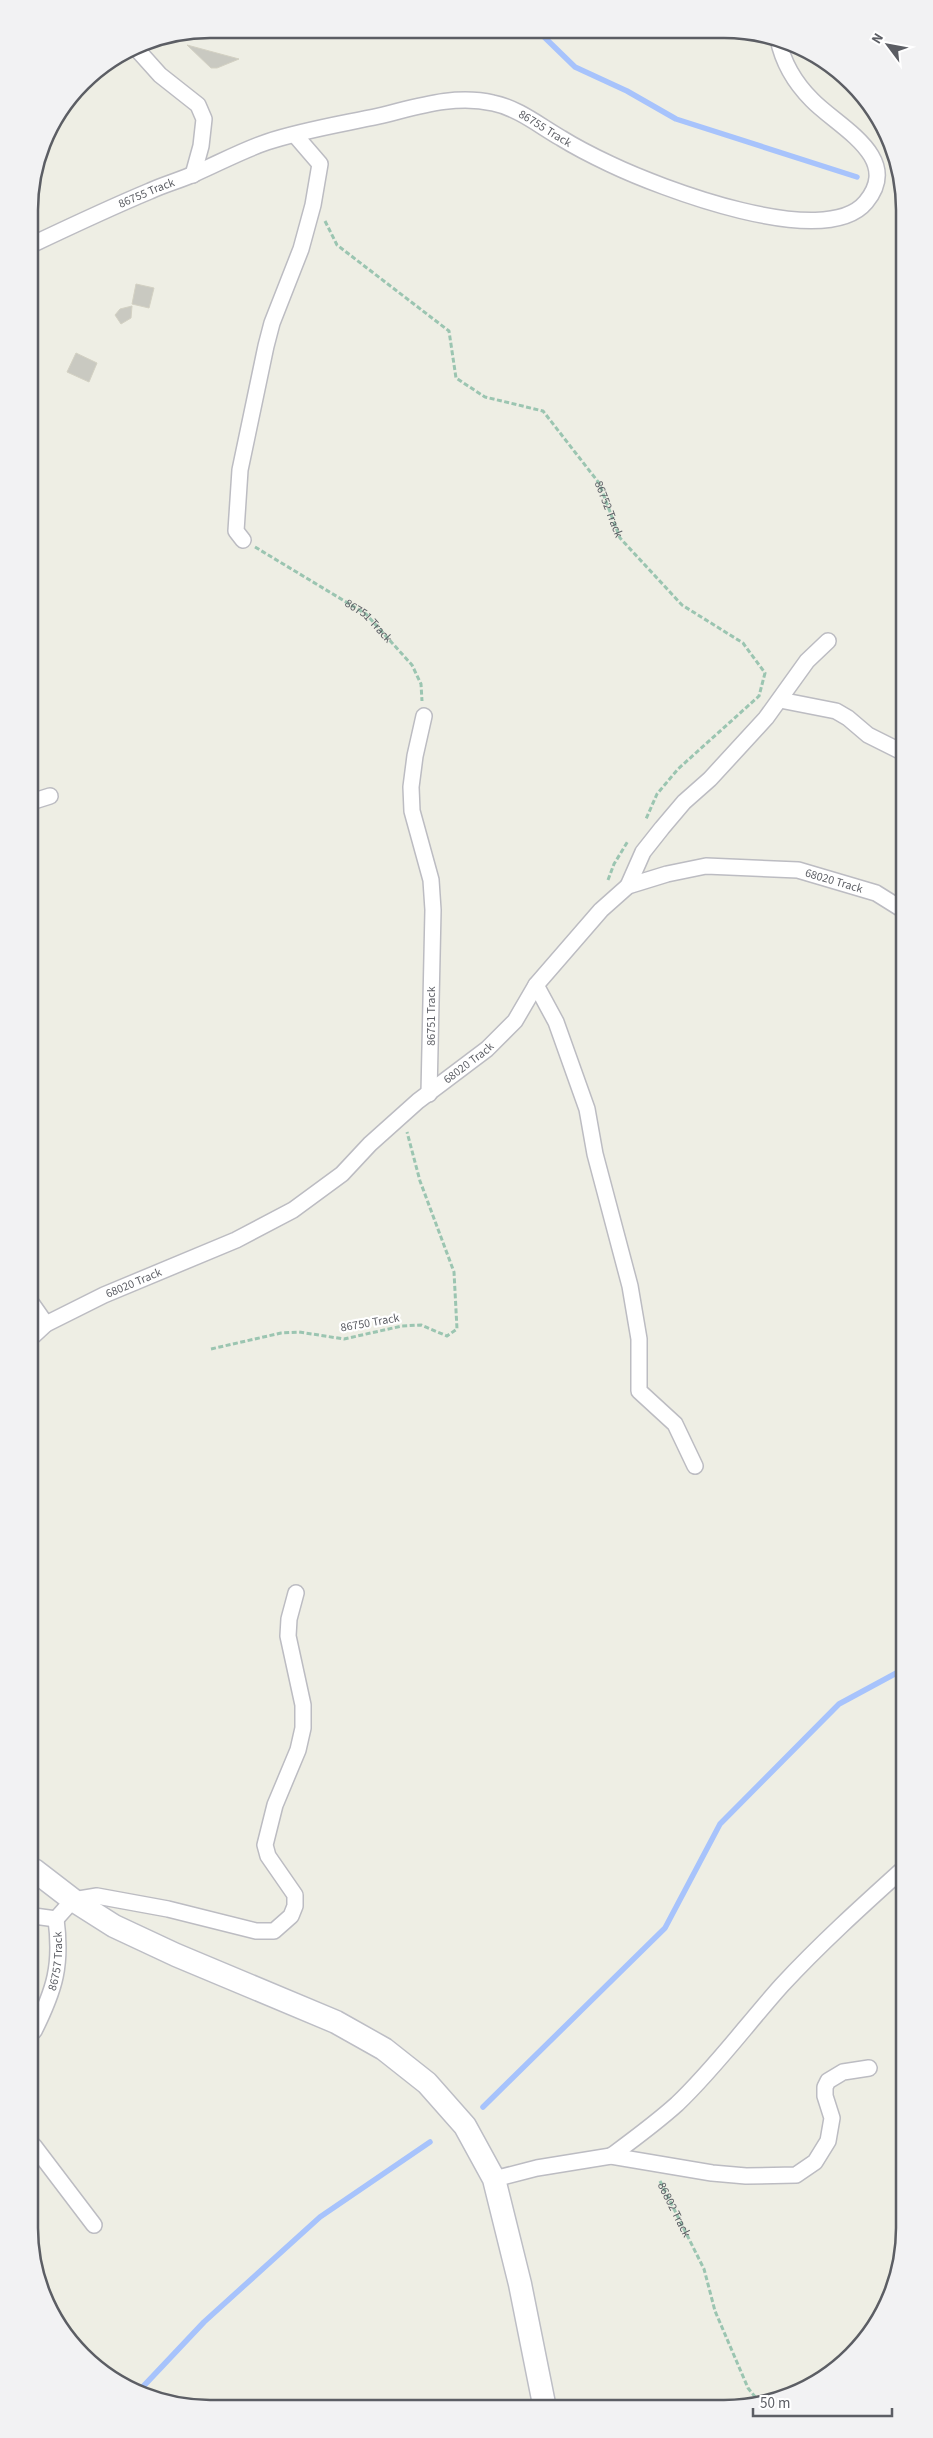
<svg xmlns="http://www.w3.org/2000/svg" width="933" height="2438" font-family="'Source Sans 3',sans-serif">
<rect width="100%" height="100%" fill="#eeeee4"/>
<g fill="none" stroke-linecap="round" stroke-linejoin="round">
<g stroke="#a7c3fc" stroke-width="5.5">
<polyline points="538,31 575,67 627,91 676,119 857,177"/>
<polyline points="483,2107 665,1928 720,1824 839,1704 902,1670"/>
<polyline points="137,2393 204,2322 320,2217 430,2142"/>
</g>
</g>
<g fill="#c9c9c1" stroke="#d3d1c3">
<polygon points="187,45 239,59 217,68 211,68"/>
<polygon points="136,284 154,288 149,308 132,304"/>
<polygon points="132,306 131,318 121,324 115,315 120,309"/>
<polygon points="76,353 97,363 89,382 67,372"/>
</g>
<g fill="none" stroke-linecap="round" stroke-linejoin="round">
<defs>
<g id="street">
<polyline points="134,46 160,75 198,105 204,119 201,146 193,175"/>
<path id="s4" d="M29,246C69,227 109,208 150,191C165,184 181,180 196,173C219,163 243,150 267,142C303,130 342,124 379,116C417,107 454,94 493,103C518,108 540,126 561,138C577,148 593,156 610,164C658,187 825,252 866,202C903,157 838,127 812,100C795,83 783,63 778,39"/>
<polyline points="243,540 236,531 240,470 266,346 272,323 301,249 313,205 320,164 295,135"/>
<polyline points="780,700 836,711 848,718 868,735 900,751"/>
<polyline points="424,716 415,756 411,787 412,811 431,880 433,910 429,1094"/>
<polyline points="31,802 50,796"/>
<polyline points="628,886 643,852 662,828 684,802 710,779 766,718 807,661 828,641"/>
<polyline points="536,985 556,1022 587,1109 595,1154 630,1286 639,1339 639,1391 675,1424 695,1466"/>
<polyline points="32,1304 46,1324"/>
<path id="s5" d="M32,1337L46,1324L104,1295L236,1240L293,1210L342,1174L370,1144L418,1101L487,1049L515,1021L536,985L601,910L628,886L667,874L706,866L798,870L876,893L900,908"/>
<polyline points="34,1916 56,1919 73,1900 97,1896 168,1909 256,1931 274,1931 291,1916 295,1906 295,1895 268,1856 265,1845 275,1805 298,1750 303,1728 303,1705 288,1636 289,1619 296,1593"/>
<path id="s6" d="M34,2031C55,1989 62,1965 56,1919"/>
<polyline points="34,2146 94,2225"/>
<path d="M611,2156C634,2139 656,2123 677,2104C715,2068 747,2024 782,1985C820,1944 862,1906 903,1869"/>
<polyline points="494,2179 537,2168 611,2156 712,2173 746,2176 796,2175 815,2162 828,2141 832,2118 825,2096 825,2087 828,2081 843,2072 869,2068"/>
</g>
<polyline id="secondary" points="34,1870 73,1900 114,1926 176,1955 336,2022 384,2049 427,2083 465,2126 494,2179 520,2284 544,2404"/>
</defs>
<use href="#street" stroke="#bcbcc2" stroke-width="18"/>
<use href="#secondary" stroke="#bdbec5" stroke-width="25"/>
<g stroke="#9bc5b1" stroke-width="3" stroke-dasharray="5 2.5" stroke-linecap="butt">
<path id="s1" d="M325,221L337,245L449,331L456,378L485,397L543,411L599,483L620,538L682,605L743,643L765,673L759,696L678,769L657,794L646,819"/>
<path id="s2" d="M255,547L366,614L412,665L421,684L422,701"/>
<polyline points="608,880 614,864 628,841"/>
<polyline points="211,1349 281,1333 299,1332 344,1339 402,1326 421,1325 447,1336 457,1329 454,1272 420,1181 407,1132"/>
<path id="s3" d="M660,2181L704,2269L715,2311L748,2388L760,2403"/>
</g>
<use href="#street" stroke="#fff" stroke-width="15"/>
<use href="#secondary" stroke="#fff" stroke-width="22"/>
</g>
<g text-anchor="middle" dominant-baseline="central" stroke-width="4.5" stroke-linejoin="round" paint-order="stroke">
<g font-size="12" fill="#5c5e64" stroke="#fff">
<text stroke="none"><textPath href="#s4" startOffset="549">86755 Track</textPath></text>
<text stroke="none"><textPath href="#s4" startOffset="129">86755 Track</textPath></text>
<text stroke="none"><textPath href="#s1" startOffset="429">86752 Track</textPath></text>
<text stroke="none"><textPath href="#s2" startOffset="136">86751 Track</textPath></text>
<text stroke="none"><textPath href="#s5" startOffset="971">68020 Track</textPath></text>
<text transform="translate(431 1016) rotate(-90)">86751 Track</text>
<text stroke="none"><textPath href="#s5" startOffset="521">68020 Track</textPath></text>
<text stroke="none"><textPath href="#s5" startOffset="116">68020 Track</textPath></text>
<text transform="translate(370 1323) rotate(-10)">86750 Track</text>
<text stroke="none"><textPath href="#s6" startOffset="74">86757 Track</textPath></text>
<text stroke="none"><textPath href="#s3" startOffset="32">86802 Track</textPath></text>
</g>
</g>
<path d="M0 0H933V2438H0ZM210 38H724A172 172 0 0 1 896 210V2228A172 172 0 0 1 724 2400H210A172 172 0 0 1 38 2228V210A172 172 0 0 1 210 38Z" fill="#f2f2f3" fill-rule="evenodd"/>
<path fill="none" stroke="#5c5e64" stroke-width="2.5" d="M210 38H724A172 172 0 0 1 896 210V2228A172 172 0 0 1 724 2400H210A172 172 0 0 1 38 2228V210A172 172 0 0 1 210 38Z"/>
<g transform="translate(888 45) rotate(302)" stroke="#ffffff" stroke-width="4" paint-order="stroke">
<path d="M0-4L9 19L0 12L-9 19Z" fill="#5c5e64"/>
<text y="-8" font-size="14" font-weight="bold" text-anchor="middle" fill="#5c5e64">N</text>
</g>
<path d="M753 2408v8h139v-8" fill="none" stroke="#5c5e64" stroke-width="2.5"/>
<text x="760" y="2408" font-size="15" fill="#5c5e64" stroke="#ffffff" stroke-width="4" paint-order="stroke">50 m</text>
</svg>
